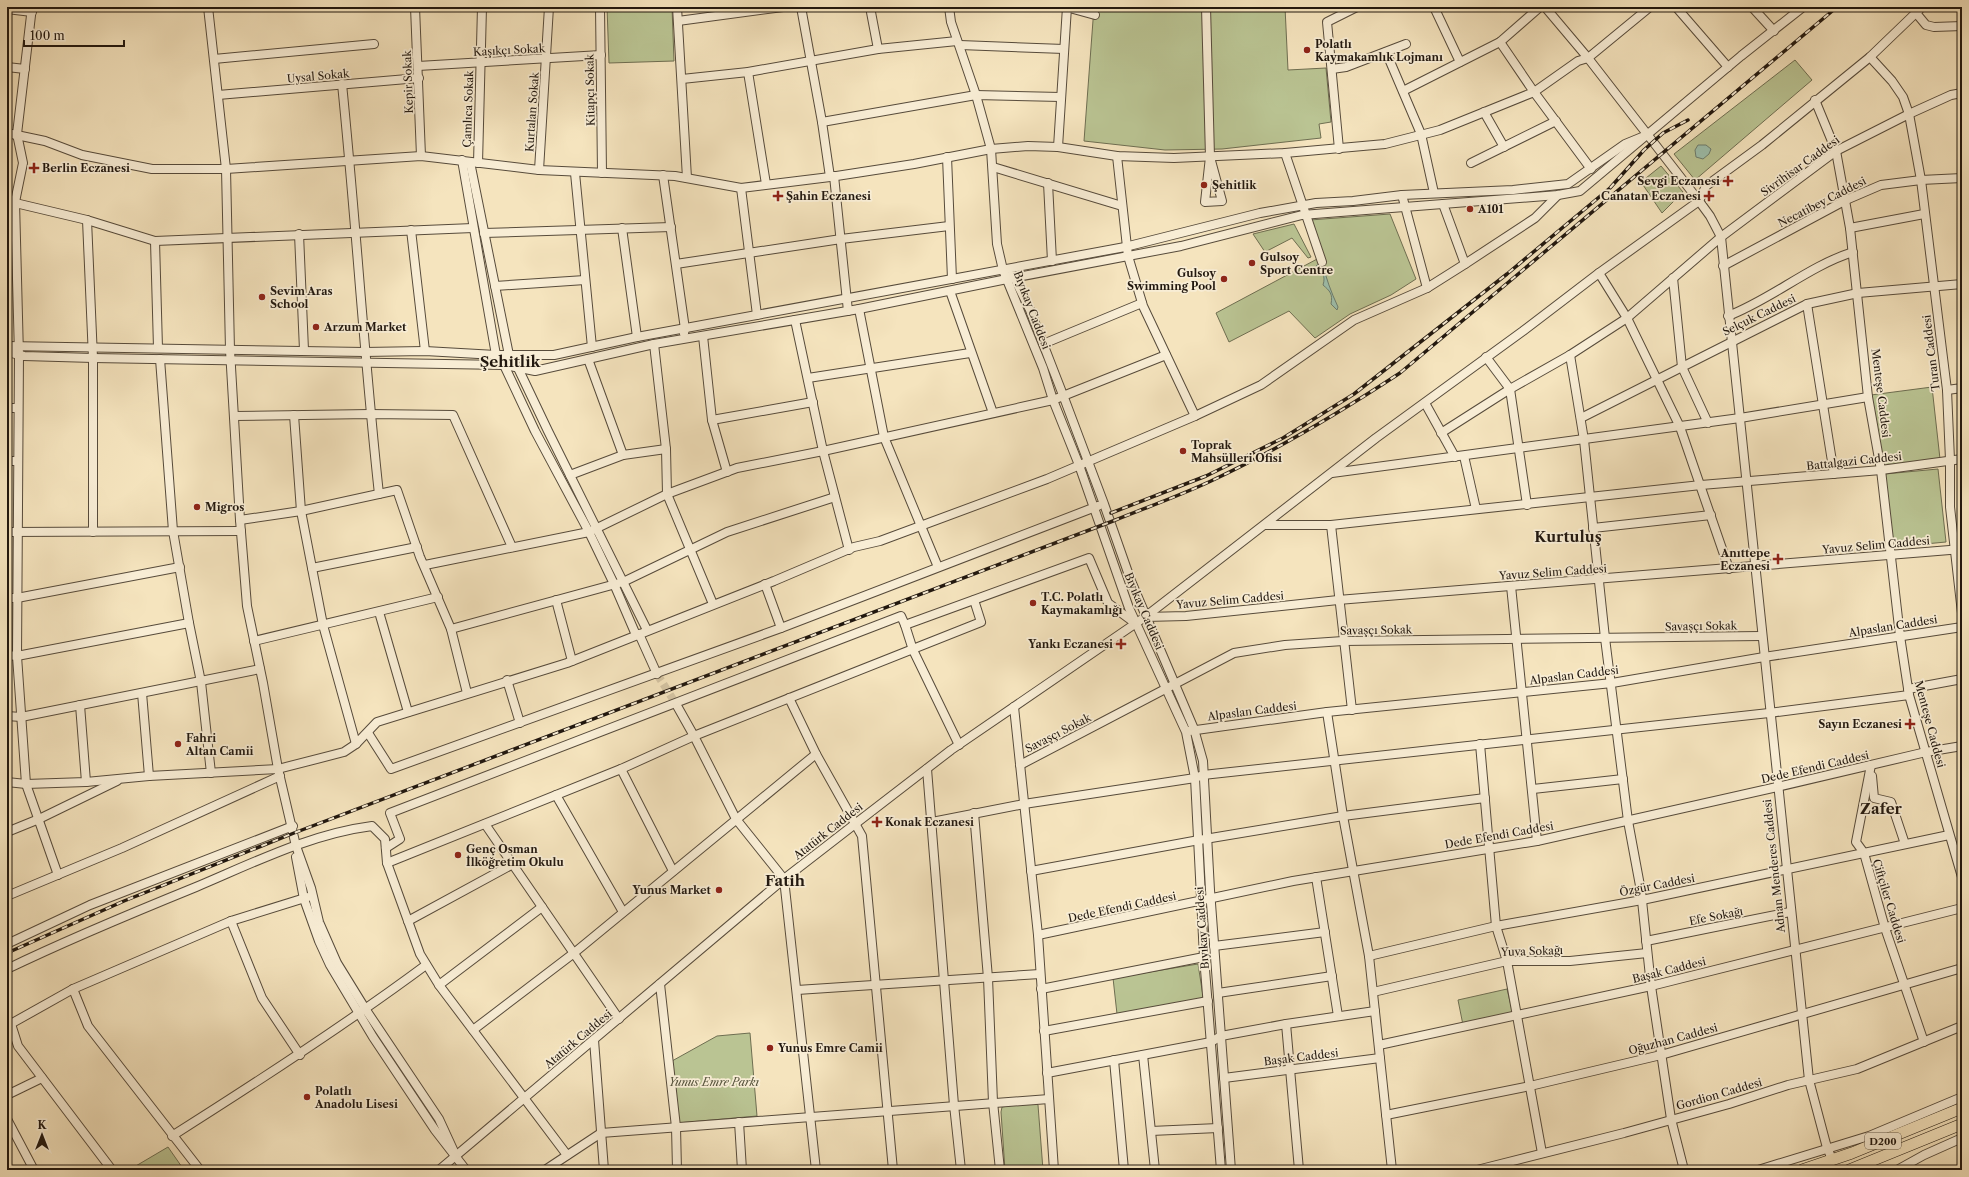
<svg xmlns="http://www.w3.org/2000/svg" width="1969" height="1177" font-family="'Libre Caslon Text',serif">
<rect width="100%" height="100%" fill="#f5e4be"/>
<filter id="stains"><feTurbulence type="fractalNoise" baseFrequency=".005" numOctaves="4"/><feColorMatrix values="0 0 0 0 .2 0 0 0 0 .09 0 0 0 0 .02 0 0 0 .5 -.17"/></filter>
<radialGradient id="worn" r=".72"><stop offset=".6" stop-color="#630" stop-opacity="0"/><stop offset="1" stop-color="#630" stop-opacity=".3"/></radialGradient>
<g fill="#bac493" stroke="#6e6e51">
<polygon points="607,7 672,7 674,61 609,63"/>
<polygon points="1094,7 1285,7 1288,70 1326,68 1331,122 1319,124 1321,138 1222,149 1165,150 1084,141"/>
<polygon points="1795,60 1812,80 1695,180 1674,154"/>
<polygon points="1661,166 1683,192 1662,213 1641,182"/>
<polygon points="1390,214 1416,279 1391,295 1350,314 1315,338 1289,311 1229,342 1216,313 1319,258 1310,220"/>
<polygon points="1294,224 1311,257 1308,258 1292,238 1265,252 1253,234"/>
<polygon points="1932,387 1940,459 1881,466 1871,395"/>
<polygon points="1938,469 1946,542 1893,547 1885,474"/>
<polygon points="1198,964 1203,996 1199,1001 1117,1014 1113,978"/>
<polygon points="1507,989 1513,1014 1463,1025 1458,1000"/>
<polygon points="750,1033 757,1116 678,1123 672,1061 717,1036"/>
<polygon points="1035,1102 1038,1105 1043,1170 1005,1170 1001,1112 1002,1107"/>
<polygon points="168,1147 184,1170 129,1170"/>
</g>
<g fill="#9dbfac" stroke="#6c7c6d">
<polygon points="1698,145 1706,145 1711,149 1709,154 1703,159 1696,157 1695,150"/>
<path d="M1322,262C1326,278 1331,292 1338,307L1337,310L1331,304C1333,294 1330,291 1323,285C1326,276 1322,271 1316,266Z"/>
</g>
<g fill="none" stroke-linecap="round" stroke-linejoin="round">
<polyline stroke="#d5c5a4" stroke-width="8" stroke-dasharray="8 4" stroke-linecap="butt" points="657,674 676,704"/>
<defs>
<g id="minor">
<polyline points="32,7 17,134 23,163 15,202 19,355 17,656 26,784 58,875"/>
<polyline points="208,7 226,169 230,350 240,520 247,606 263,683 278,769 296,846 311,888 319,922 337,963 366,1010 439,1119 456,1156"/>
<polyline points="415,7 421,156"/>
<polyline points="600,7 602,173"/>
<polyline points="677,7 687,178"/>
<polyline points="801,7 822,122 830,177"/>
<polyline points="870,7 878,49"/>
<polyline points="949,7 951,22 976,95 991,149 997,244 1003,270 1043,368 1053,400 1079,465 1129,608 1186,732 1195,778 1204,957 1221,1170"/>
<polyline points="1066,7 1095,15"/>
<polyline points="1206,7 1210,157 1205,202 1222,201 1210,157"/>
<polyline points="1434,7 1460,62"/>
<polyline points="1545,7 1588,58 1650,7"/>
<polyline points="1676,7 1728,67"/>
<polyline points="1752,7 1774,31"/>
<polyline points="7,9 32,12"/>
<polyline points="1916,13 1926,25 1934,27 1962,26"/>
<polyline points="678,21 783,7"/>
<polyline points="1500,42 1534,92 1591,169"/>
<polyline points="960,45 1064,49"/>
<polyline points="1386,52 1421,134 1434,193"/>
<polyline points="1870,57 1892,81 1903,97 1909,114 1921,180 1947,390 1950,460 1950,507 1962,613"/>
<polyline points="214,59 374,44"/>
<polyline points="418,66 601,55"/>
<polyline points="7,67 25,69"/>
<polyline points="1332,69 1346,67 1406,44"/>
<polyline points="748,72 766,184"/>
<polyline points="682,79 748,72 878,49 957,41"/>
<path d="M342,84C356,221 364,357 379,494"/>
<polyline points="1403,91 1500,42 1540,7"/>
<polyline points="218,95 419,78"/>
<polyline points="1815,100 1836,151 1850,228 1868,397 1881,470 1900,636 1909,695 1962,877"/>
<polyline points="1484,112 1504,147"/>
<polyline points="822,122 976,95 1061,97"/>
<polyline points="7,133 45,141 82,155 152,169 226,169 421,156 539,170 675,176 741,188 830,177 914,164 991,149 1028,146 1058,147 1117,156 1174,158 1285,153 1385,144 1440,130 1534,92 1578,61 1588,58 1699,201 1710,216 1721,237 1809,1080 1826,1144 1832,1160"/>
<polyline points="1058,147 1067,7"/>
<polyline points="1339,149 1327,22 1357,7"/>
<polyline points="1285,153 1322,262"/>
<polyline points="1117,156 1128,256 1143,306 1195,416"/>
<polyline points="947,157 952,279"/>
<polyline points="462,160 496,355 504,365 535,431 589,532 614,584 636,635"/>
<polyline points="470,162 509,355 518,368 548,431 647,630"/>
<polyline points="478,163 482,7"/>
<polyline points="1471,163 1556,121"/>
<polyline points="993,167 1122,206"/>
<polyline points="539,170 549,7"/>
<polyline points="575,173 592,347"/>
<polyline points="663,175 685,329 684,333"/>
<polyline points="834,176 848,311"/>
<polyline points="1048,183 1052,261"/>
<polyline points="741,188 757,315"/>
<polyline points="1402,195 1427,288"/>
<polyline points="7,201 87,220 155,241 473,228"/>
<polyline points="1443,204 1465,264"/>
<polyline points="87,220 93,358 93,532"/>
<polyline points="622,228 637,337"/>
<polyline points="1850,228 1924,214"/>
<polyline points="411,230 425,351"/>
<polyline points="484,233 671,227"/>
<polyline points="299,234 304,350"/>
<polyline points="155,241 158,348"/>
<polyline points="676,264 841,239 949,226"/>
<polyline points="1723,266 1846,200 1881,185 1921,180 1962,178"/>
<polyline points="1599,273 1627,318 1680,427 1729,569"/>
<polyline points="1011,275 1014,277 1030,310 1063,395 1104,504 1131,581 1194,729 1203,761 1210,890 1231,1170"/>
<polyline points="1673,278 1682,367 1708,423"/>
<polyline points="495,286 585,280"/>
<polyline points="950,291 993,413"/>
<polyline points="1807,304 1834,474"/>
<polyline points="859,309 884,437 938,567"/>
<path d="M1728,316C1772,299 1809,266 1853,252"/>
<polyline points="795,320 823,451 849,550"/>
<polyline points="703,336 712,420 727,472"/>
<polyline points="654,344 666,449 667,494 713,604"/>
<polyline points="1043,344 1142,303"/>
<polyline points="7,346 364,352 425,351 496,355 554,355 637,337 1125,247 1260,213 1316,203 1353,201 1402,195 1513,190 1568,184 1625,144 1642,137"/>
<polyline points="7,352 24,356 93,358 504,365 535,371 654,344 859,309 1007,279 1181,246 1302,215 1558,195 1580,191 1741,56 1803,7"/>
<polyline points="1570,355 1584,440 1605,638 1628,821 1641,891 1651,986 1671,1119 1684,1170"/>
<polyline points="1486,357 1510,389 1527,505"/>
<polyline points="160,359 173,531 189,623 201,682 211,773"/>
<polyline points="588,359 623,455"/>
<polyline points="808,378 970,353"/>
<polyline points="1947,390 1962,388"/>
<polyline points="1425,403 1455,457"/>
<polyline points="7,408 18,408"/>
<polyline points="294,415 301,511 323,625 356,744"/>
<polyline points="235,416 370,414 453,415 512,547"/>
<polyline points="1581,418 1807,304 1858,293 1962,284"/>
<polyline points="712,420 813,402"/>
<polyline points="1441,433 1510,389 1570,355 1627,318 1721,237 1836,151 1909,114 1951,95 1962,93"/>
<polyline points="1464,456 1476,509"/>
<polyline points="7,461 17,461"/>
<polyline points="1332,473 1740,418 1868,397"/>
<polyline points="570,475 623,455 666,449"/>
<polyline points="240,520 301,511 397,490 420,557 451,629 467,693"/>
<polyline points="1266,525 1331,525 1701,485 1881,470 1962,459"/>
<polyline points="1331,525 1352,710"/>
<polyline points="1593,528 1711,515"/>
<polyline points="7,532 241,531"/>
<polyline points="425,565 589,532 667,494 737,468 823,451 1053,400 1166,355"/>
<polyline points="312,568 417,547"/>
<polyline points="765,584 781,628"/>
<polyline points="1511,586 1537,841"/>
<polyline points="7,598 17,598 180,567"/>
<polyline points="556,600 572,661"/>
<polyline points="379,612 408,712"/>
<polyline points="1145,617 1186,616 1338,600 1962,549"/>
<polyline points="451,629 623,582 727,532 835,497"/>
<polyline points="639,634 657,674"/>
<polyline points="254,641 438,597"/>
<polyline points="7,655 17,656 189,623"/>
<polyline points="507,680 520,723"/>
<polyline points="1908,689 1962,679"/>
<polyline points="142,693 149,776"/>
<polyline points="789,698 816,754 862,836 893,1170"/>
<polyline points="676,704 694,736 736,819 784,879 816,1170"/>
<polyline points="80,705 86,782"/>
<polyline points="1014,707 1038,935 1054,1170"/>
<polyline points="1327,712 1343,816 1369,956 1392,1170"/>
<polyline points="7,716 21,717 260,669"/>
<polyline points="1189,731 1327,712 1612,683 1764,657 1962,627"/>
<polyline points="368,733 391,769 781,628 1098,506"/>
<polyline points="1480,744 1496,926 1507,961 1542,1153"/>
<polyline points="959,745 913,650 905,625 1089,558 1108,603 1135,623"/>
<polyline points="1020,765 1234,653 1285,645 1343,641 1761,636"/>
<polyline points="1871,765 1856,842 1864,853 1885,928 1924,1042"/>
<polyline points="621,769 673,871"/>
<polyline points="927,769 954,1105 961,1170"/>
<polyline points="1872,776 1874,798 1891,802 1905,844"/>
<polyline points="7,782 26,784 86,782 149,776 278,769 344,752 356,744 377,722 567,663 774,581 854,547 880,541 1047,479 1195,416 1261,385 1354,320 1427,288 1465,264 1535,218 1558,195"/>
<polyline points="1533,789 1623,779"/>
<polyline points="556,795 623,912"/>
<polyline points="974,813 988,978 993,1102 1000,1170"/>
<polyline points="932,822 1024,804 1195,778 1203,775 1769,713 1909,695"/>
<polyline points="485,824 619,1019"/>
<polyline points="7,832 39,819 117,781"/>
<polyline points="386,848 400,839 390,813 901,616 905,625"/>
<polyline points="296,857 304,899 319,941 330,965 373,1037 435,1130 466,1170"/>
<polyline points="387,863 621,769 694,736 981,622 974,600"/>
<polyline points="1031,871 1199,840 1343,816 1485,798"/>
<polyline points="1316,877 1338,1016"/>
<polyline points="7,896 122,848 280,776"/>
<polyline points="231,921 262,998 300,1055"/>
<polyline points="408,921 513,864"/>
<polyline points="1038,935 1293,881 1537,841 1777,787 1926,752 1962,746"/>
<polyline points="1646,941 1790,912"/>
<polyline points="7,944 90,905 293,826"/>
<polyline points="1214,946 1325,932"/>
<polyline points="1369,956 1496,926 1642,900 1949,835"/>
<path d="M7,969C69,939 132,913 196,887C253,863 310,834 372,826L385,839L387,863L420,954L439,985L567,1155"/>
<polyline points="660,984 676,1127 677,1170"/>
<polyline points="439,985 542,907"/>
<polyline points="73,989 88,1026 200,1170"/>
<polyline points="1041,989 1204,957"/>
<polyline points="797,990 1040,974"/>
<polyline points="1373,992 1507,961 1570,961 1647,953"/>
<polyline points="1218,993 1332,976"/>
<polyline points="11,1024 18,1046 112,1170"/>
<polyline points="1286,1024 1299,1170"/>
<polyline points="7,1026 73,989 231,921 308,897"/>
<polyline points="473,1030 574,953 816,754"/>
<polyline points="1044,1031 1208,1001"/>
<polyline points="594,1040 604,1170"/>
<polyline points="1379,1045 1651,986 1962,908"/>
<polyline points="1143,1055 1155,1170"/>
<polyline points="1114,1060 1124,1170"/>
<polyline points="1047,1073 1211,1042 1221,1036 1286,1024 1375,1011"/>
<polyline points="1224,1078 1380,1058"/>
<polyline points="7,1095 42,1078"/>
<polyline points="1386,1115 1530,1086 1661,1055 1962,968"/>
<polyline points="7,1119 34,1170"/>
<polyline points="739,1122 742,1170"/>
<polyline points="1151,1131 1218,1128"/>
<path d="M172,1136C259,1081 344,1026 426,965"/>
<polyline points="439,1170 784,879 855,824 951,750 1145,617 1376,438 1523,331 1599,273 1699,201 1706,186 1762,145 1870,57 1922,7"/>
<polyline points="545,1170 601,1133 1049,1099"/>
<polyline points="1477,1170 1624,1133 1729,1104 1788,1085 1857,1069 1962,1026"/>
<polyline points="1758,1170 1869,1136 1962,1097"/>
<polyline points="1897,1170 1924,1155 1962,1138"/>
</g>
<g id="highway">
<polyline points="1802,1170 1852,1153 1962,1108"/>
<polyline points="1849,1170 1962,1124"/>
</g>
</defs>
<use href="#minor" stroke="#574b3b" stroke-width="10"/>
<use href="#highway" stroke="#22180f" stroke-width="12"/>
<use href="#minor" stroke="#f8edd5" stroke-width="8"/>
<use href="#highway" stroke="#f5e4be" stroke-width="11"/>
<defs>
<g id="rail">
<polyline points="1111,513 1206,476 1283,438 1354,394 1507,274 1610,188 1644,150 1663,133 1688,120"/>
<path d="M7,953L124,901L294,833L1113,521C1145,508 1179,496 1211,481C1277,450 1339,413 1400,373L1837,7"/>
</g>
</defs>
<use href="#rail" stroke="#22180f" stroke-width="3.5"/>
<use href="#rail" stroke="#f8edd5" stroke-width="2" stroke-dasharray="6" stroke-linecap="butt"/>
</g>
<g fill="#8f2418" stroke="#f8edd5" stroke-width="1.5">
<circle cx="1307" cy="50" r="4"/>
<path d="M32 162h4v4h4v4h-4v4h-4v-4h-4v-4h4z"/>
<path d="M1726 175h4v4h4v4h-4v4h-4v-4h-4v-4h4z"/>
<circle cx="1204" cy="185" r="4"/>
<path d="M776 190h4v4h4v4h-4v4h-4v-4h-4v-4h4z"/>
<path d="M1707 190h4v4h4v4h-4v4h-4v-4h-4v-4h4z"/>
<circle cx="1470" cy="209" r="4"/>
<circle cx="1252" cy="263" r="4"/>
<circle cx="1224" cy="279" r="4"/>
<circle cx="262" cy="297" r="4"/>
<circle cx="316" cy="327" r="4"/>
<circle cx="1183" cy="451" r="4"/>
<circle cx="197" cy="507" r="4"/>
<path d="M1776 553h4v4h4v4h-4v4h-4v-4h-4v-4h4z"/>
<circle cx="1033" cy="603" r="4"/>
<path d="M1119 638h4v4h4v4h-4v4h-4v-4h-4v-4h4z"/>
<path d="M1908 718h4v4h4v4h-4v4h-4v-4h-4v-4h4z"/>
<circle cx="178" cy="744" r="4"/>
<path d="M875 816h4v4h4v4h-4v4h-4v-4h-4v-4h4z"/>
<circle cx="458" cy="855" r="4"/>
<circle cx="719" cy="890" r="4"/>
<circle cx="770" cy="1048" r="4"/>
<circle cx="307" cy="1097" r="4"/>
</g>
<g text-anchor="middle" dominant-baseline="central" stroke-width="3.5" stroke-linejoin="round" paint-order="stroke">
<rect fill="#f8edd5" stroke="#62584a" stroke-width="1" x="1865" y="1133" width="36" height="16" rx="3"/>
<g font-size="10" font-weight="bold" fill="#22180f">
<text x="1883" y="1141">D200</text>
</g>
<g font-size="11" font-weight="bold" fill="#22180f" stroke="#f8edd5" text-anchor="start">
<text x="1315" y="44">Polatlı<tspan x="1315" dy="13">Kaymakamlık Lojmanı</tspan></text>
<text x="42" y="168">Berlin Eczanesi</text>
<text x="1720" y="181" text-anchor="end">Sevgi Eczanesi</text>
<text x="1212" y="185">Şehitlik</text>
<text x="786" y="196">Şahin Eczanesi</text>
<text x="1701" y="196" text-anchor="end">Canatan Eczanesi</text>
<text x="1478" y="209">A101</text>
<text x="1260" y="257">Gulsoy<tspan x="1260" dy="13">Sport Centre</tspan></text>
<text x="1216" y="273" text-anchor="end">Gulsoy<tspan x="1216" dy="13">Swimming Pool</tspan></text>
<text x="270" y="291">Sevim Aras<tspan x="270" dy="13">School</tspan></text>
<text x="324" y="327">Arzum Market</text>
<text x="1191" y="445">Toprak<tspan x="1191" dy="13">Mahsülleri Ofisi</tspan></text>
<text x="205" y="507">Migros</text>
<text x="1770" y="553" text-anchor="end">Anıttepe<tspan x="1770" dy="13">Eczanesi</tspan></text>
<text x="1041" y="597">T.C. Polatlı<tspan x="1041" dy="13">Kaymakamlığı</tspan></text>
<text x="1113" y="644" text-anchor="end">Yankı Eczanesi</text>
<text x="1902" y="724" text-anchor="end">Sayın Eczanesi</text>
<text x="186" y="738">Fahri<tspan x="186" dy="13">Altan Camii</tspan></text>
<text x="885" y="822">Konak Eczanesi</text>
<text x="466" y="849">Genç Osman<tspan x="466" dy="13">İlköğretim Okulu</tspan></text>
<text x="711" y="890" text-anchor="end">Yunus Market</text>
<text x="778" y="1048">Yunus Emre Camii</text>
<text x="315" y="1091">Polatlı<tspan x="315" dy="13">Anadolu Lisesi</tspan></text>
</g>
<g font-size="11" fill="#22180f" stroke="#f8edd5">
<text transform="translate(509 50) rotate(-3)">Kaşıkçı Sokak</text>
<text transform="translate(318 76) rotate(-5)">Uysal Sokak</text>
<text transform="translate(408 82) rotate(-92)">Kepir Sokak</text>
<text transform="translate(590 90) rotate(-91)">Kitapçı Sokak</text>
<text transform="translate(468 109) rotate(-88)">Çamlıca Sokak</text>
<text transform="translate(532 112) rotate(-86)">Kurtalan Sokak</text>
<text transform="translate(1800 166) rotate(-36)">Sivrihisar Caddesi</text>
<text transform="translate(1822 202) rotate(-27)">Necatibey Caddesi</text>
<text transform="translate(1032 310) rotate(69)">Bıyıkay Caddesi</text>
<text transform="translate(1759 315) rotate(-26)">Selçuk Caddesi</text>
<text transform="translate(1931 353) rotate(-97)">Turan Caddesi</text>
<text transform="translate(1881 393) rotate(83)">Menteşe Caddesi</text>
<text transform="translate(1854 461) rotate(-6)">Battalgazi Caddesi</text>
<text transform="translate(1876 545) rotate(-5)">Yavuz Selim Caddesi</text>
<text transform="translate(1553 572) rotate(-4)">Yavuz Selim Caddesi</text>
<text transform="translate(1230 600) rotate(-5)">Yavuz Selim Caddesi</text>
<text transform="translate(1144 611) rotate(67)">Bıyıkay Caddesi</text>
<text transform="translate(1701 626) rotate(-1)">Savaşçı Sokak</text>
<text transform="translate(1893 626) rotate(-9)">Alpaslan Caddesi</text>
<text transform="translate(1376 630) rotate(-1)">Savaşçı Sokak</text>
<text transform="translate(1574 675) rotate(-7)">Alpaslan Caddesi</text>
<text transform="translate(1252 711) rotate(-7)">Alpaslan Caddesi</text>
<text transform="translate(1930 724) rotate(75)">Menteşe Caddesi</text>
<text transform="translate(1058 733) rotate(-27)">Savaşçı Sokak</text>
<text transform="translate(1815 767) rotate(-13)">Dede Efendi Caddesi</text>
<text transform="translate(828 831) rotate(-38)">Atatürk Caddesi</text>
<text transform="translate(1499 835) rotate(-10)">Dede Efendi Caddesi</text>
<text transform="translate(1774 866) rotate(-96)">Adnan Menderes Caddesi</text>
<text transform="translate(1657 885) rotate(-11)">Özgür Caddesi</text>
<text transform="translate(1889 901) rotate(73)">Çiftçiler Caddesi</text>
<text transform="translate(1122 907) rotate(-12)">Dede Efendi Caddesi</text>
<text transform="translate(1716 916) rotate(-11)">Efe Sokağı</text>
<text transform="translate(1202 928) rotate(-94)">Bıyıkay Caddesi</text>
<text transform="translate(1532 951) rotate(-2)">Yuva Sokağı</text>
<text transform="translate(1669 970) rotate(-14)">Başak Caddesi</text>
<text transform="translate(578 1039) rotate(-40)">Atatürk Caddesi</text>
<text transform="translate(1673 1039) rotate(-15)">Oğuzhan Caddesi</text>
<text transform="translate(1301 1057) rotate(-7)">Başak Caddesi</text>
<text transform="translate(1719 1094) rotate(-16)">Gordion Caddesi</text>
</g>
<g font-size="11" font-style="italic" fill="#57543d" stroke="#f8edd5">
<text x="714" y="1082">Yunus Emre Parkı</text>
</g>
<g font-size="15" font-weight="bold" fill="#22180f" stroke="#f8edd5">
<text x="510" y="361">Şehitlik</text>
<text x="1568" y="536">Kurtuluş</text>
<text x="1881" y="808">Zafer</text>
<text x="785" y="880">Fatih</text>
</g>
</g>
<rect width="1969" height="1177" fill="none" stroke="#f5e4be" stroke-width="24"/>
<rect x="8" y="8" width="1953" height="1161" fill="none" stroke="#22180f" stroke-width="2"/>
<rect x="12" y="12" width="1945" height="1153" fill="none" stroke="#22180f"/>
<g transform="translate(42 1135)" stroke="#f8edd5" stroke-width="3" paint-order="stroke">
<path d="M0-3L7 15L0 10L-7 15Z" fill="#22180f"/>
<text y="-6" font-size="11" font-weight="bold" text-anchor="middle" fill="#22180f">K</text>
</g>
<path d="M24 40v6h100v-6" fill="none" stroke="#22180f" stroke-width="2"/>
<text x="30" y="40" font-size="12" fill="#22180f" stroke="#f8edd5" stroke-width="3" paint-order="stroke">100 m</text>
<rect width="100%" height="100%" filter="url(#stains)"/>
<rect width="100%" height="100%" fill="url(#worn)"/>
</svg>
